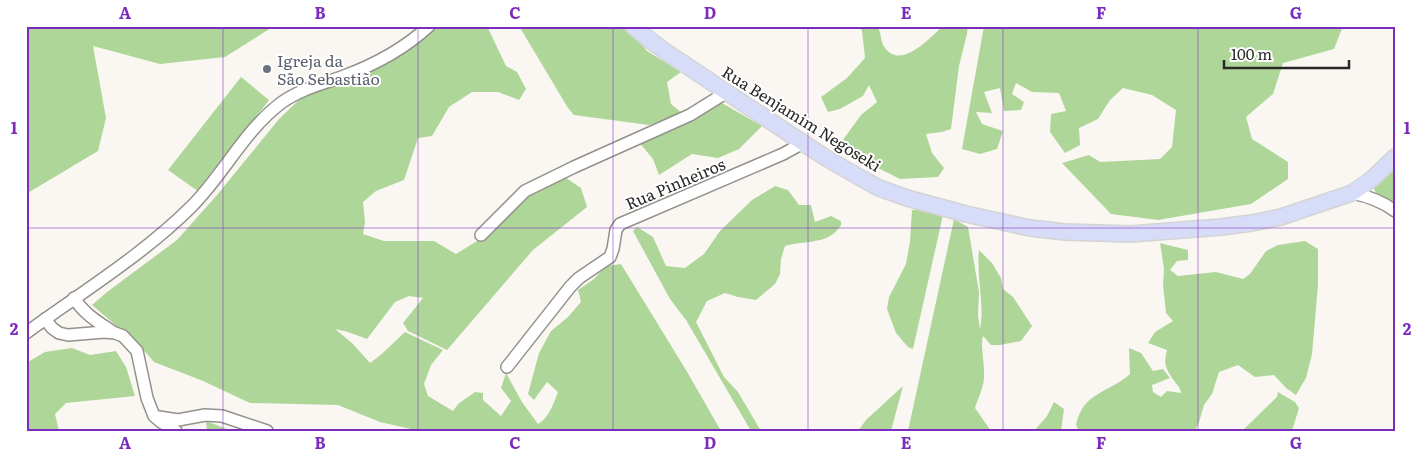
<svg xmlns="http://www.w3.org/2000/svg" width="1421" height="457" font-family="Literata,serif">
<rect width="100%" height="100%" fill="#faf7f2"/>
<g fill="#afd699">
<polygon points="26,26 274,26 225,57 160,64 93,46 106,118 98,151 26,194"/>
<path d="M437,26H487L506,66L517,72L526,89L519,100L498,92H472L449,107L432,136L418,138L404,180L376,191L363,202L365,222L363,234L384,241H434L456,254L477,241L499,222L520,200L563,176L581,188L587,207L533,250L447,350L408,331L403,323L423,298L409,296L395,302L367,339L348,332L335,329L352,343L370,363C383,354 393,343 405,332L443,350L431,365L424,384L428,396L453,411L458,404L475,392L483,393V400L501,416L511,401L501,388L506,373L522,402L538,424C549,417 553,405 558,392L547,382L534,400L528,394L539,353L551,331L568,317L581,302L578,290L594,279L606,266L621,264L686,370L721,431H414L411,429L380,422L338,405L250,403L203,381L154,362L140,346L92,305L107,292L177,240L217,195L279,119L302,97L393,60L432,32Z"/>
<polygon points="519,26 627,26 647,51 681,72 667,82 671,104 683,114 649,125 574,115 568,108"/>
<path d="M859,26H877C882,33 880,42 885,48C901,70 930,38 943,26H968L967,34L959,66L951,129L942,132L926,134L932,153L944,168L938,177L900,179L882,170L856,160L840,144L861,115L877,102L869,85L863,96L840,109L828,112L821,97L847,78L865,58L862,31Z"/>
<polygon points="984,26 1343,26 1334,49 1283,63 1273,94 1246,117 1252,139 1288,162 1288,179 1251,204 1158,220 1111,214 1062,163 1089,155 1100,162 1160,159 1172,147 1176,110 1152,95 1123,88 1110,100 1098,119 1079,128 1080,145 1065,153 1050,132 1051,114 1066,111 1059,93 1032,92 1016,83 1012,94 1024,102 1021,110 1004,111 1000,88 984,92 992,113 976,112 982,124 1003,131 997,149 980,154 962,149"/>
<polygon points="241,77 269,100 199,192 168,170"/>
<polygon points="722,103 762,126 739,149 718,158 692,154 659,175 653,159 638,141 680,126"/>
<path d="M1395,169V205C1386,200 1371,195 1374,183Z"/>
<path d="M775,186L788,190L799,205H811L815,222L831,216L841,221V225C839,228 836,232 833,234C820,244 800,241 785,246L781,259L780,274L775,284L756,300L738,297L725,293L707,301L696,322L724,377L738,392L761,431H751L686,320L670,299L633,231L637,227L653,237L666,266L685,268L704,254L720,231L752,200Z"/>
<polygon points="929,209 943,215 913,349 908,347 896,333 887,309 889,297 906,264 910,241 912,210"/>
<path d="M954,219L968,227L979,292L978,315L980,329C985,304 976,276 979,250L992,263L1001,278L1003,289L1013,297L1032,326L1021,341L1000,345H991L983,336C980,346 985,365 984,377C984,387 978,398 975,408L991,431H908Z"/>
<path d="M1305,241L1318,249V285L1312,354L1306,378L1296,395L1286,388L1274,375L1255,377L1238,365L1219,372L1212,394L1204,405L1199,422L1195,431H1079L1076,425C1077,420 1079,414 1082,409C1092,392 1117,387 1130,374L1129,348L1141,353L1153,371L1163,369L1170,378L1152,385L1153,392L1161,397L1167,391L1181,393C1180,387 1178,386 1175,382C1166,370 1163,364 1167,350L1148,343L1155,332L1173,321L1166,313L1163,285L1164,269L1160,243L1188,250V260L1177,261L1170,270L1178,276L1216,272L1243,279L1250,274L1266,251L1278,245Z"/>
<polygon points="72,348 90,355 116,351 126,367 135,396 66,403 55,414 59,431 26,431 26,363 45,352"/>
<polygon points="903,386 891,431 858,431 866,420"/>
<polygon points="1278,392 1295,402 1299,408 1292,431 1242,431 1277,397"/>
<polygon points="1054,402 1064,409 1061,431 1034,431 1047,416"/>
<polygon points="206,421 232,431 207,431"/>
</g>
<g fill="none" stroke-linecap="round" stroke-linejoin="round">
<defs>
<g id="minor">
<path d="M1352,193C1367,196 1382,201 1395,211"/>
<polyline points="481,235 525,191 574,167 690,115 727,92"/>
<path d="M74,298C84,314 98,322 113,332"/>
<polyline points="45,319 52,328 59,333 68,335 104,332 115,333 123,336 137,351 147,398 154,416 161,422 176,431"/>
<path d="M26,333C82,292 143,255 192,206C224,174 244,131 281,103C300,89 323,84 344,76C374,65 405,48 429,26"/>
<polyline points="507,367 570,287 579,278 610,257 613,249 616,230 620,224 783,154 803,143"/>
<polyline points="159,417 178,420 205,415 222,416 267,431"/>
</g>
<polyline id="major" points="633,26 651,41 669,54 826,158 859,177 879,188 907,198 966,214 1030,228 1065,232 1131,234 1221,227 1252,223 1281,217 1352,193 1372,179 1395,157"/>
</defs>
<use href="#minor" stroke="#93918c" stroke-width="14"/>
<use href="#major" stroke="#d4d4d4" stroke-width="18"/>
<use href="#minor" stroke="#fff" stroke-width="11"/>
<use href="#major" stroke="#d7dcf9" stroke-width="15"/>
</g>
<path fill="none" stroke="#7b2cbf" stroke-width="1" stroke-opacity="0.55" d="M223,26V431M418,26V431M613,26V431M808,26V431M1003,26V431M1198,26V431M26,228H1395"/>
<circle fill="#6b7280" stroke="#fff" stroke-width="2" cx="267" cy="69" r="5"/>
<g text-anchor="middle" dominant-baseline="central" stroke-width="4" stroke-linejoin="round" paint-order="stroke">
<g font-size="16" fill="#5b616d" stroke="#fff" text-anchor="start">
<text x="277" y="60">Igreja da<tspan x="277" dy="18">São Sebastião</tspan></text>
</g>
<g font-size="16" fill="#292826" stroke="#fff">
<text transform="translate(802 118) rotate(32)">Rua Benjamim Negoseki</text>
<text transform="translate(675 183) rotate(-23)">Rua Pinheiros</text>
</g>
</g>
<rect width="1421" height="457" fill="none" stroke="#ffffff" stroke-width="55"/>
<path d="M1224 60v8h125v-8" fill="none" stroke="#292826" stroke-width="2.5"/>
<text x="1231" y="60" font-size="15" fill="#292826" stroke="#ffffff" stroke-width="4" paint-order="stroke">100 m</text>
<rect x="28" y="28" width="1366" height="402" fill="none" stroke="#7b2cbf" stroke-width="2"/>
<g font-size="16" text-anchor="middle" font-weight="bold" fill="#7b2cbf">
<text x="125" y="19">A</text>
<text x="320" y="19">B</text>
<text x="515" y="19">C</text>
<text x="710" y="19">D</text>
<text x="906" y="19">E</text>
<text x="1101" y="19">F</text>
<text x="1296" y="19">G</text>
<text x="14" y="134">1</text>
<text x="1407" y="134">1</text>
<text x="14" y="335">2</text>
<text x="1407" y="335">2</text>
<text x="125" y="449">A</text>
<text x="320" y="449">B</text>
<text x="515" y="449">C</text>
<text x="710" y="449">D</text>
<text x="906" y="449">E</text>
<text x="1101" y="449">F</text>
<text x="1296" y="449">G</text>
</g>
</svg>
